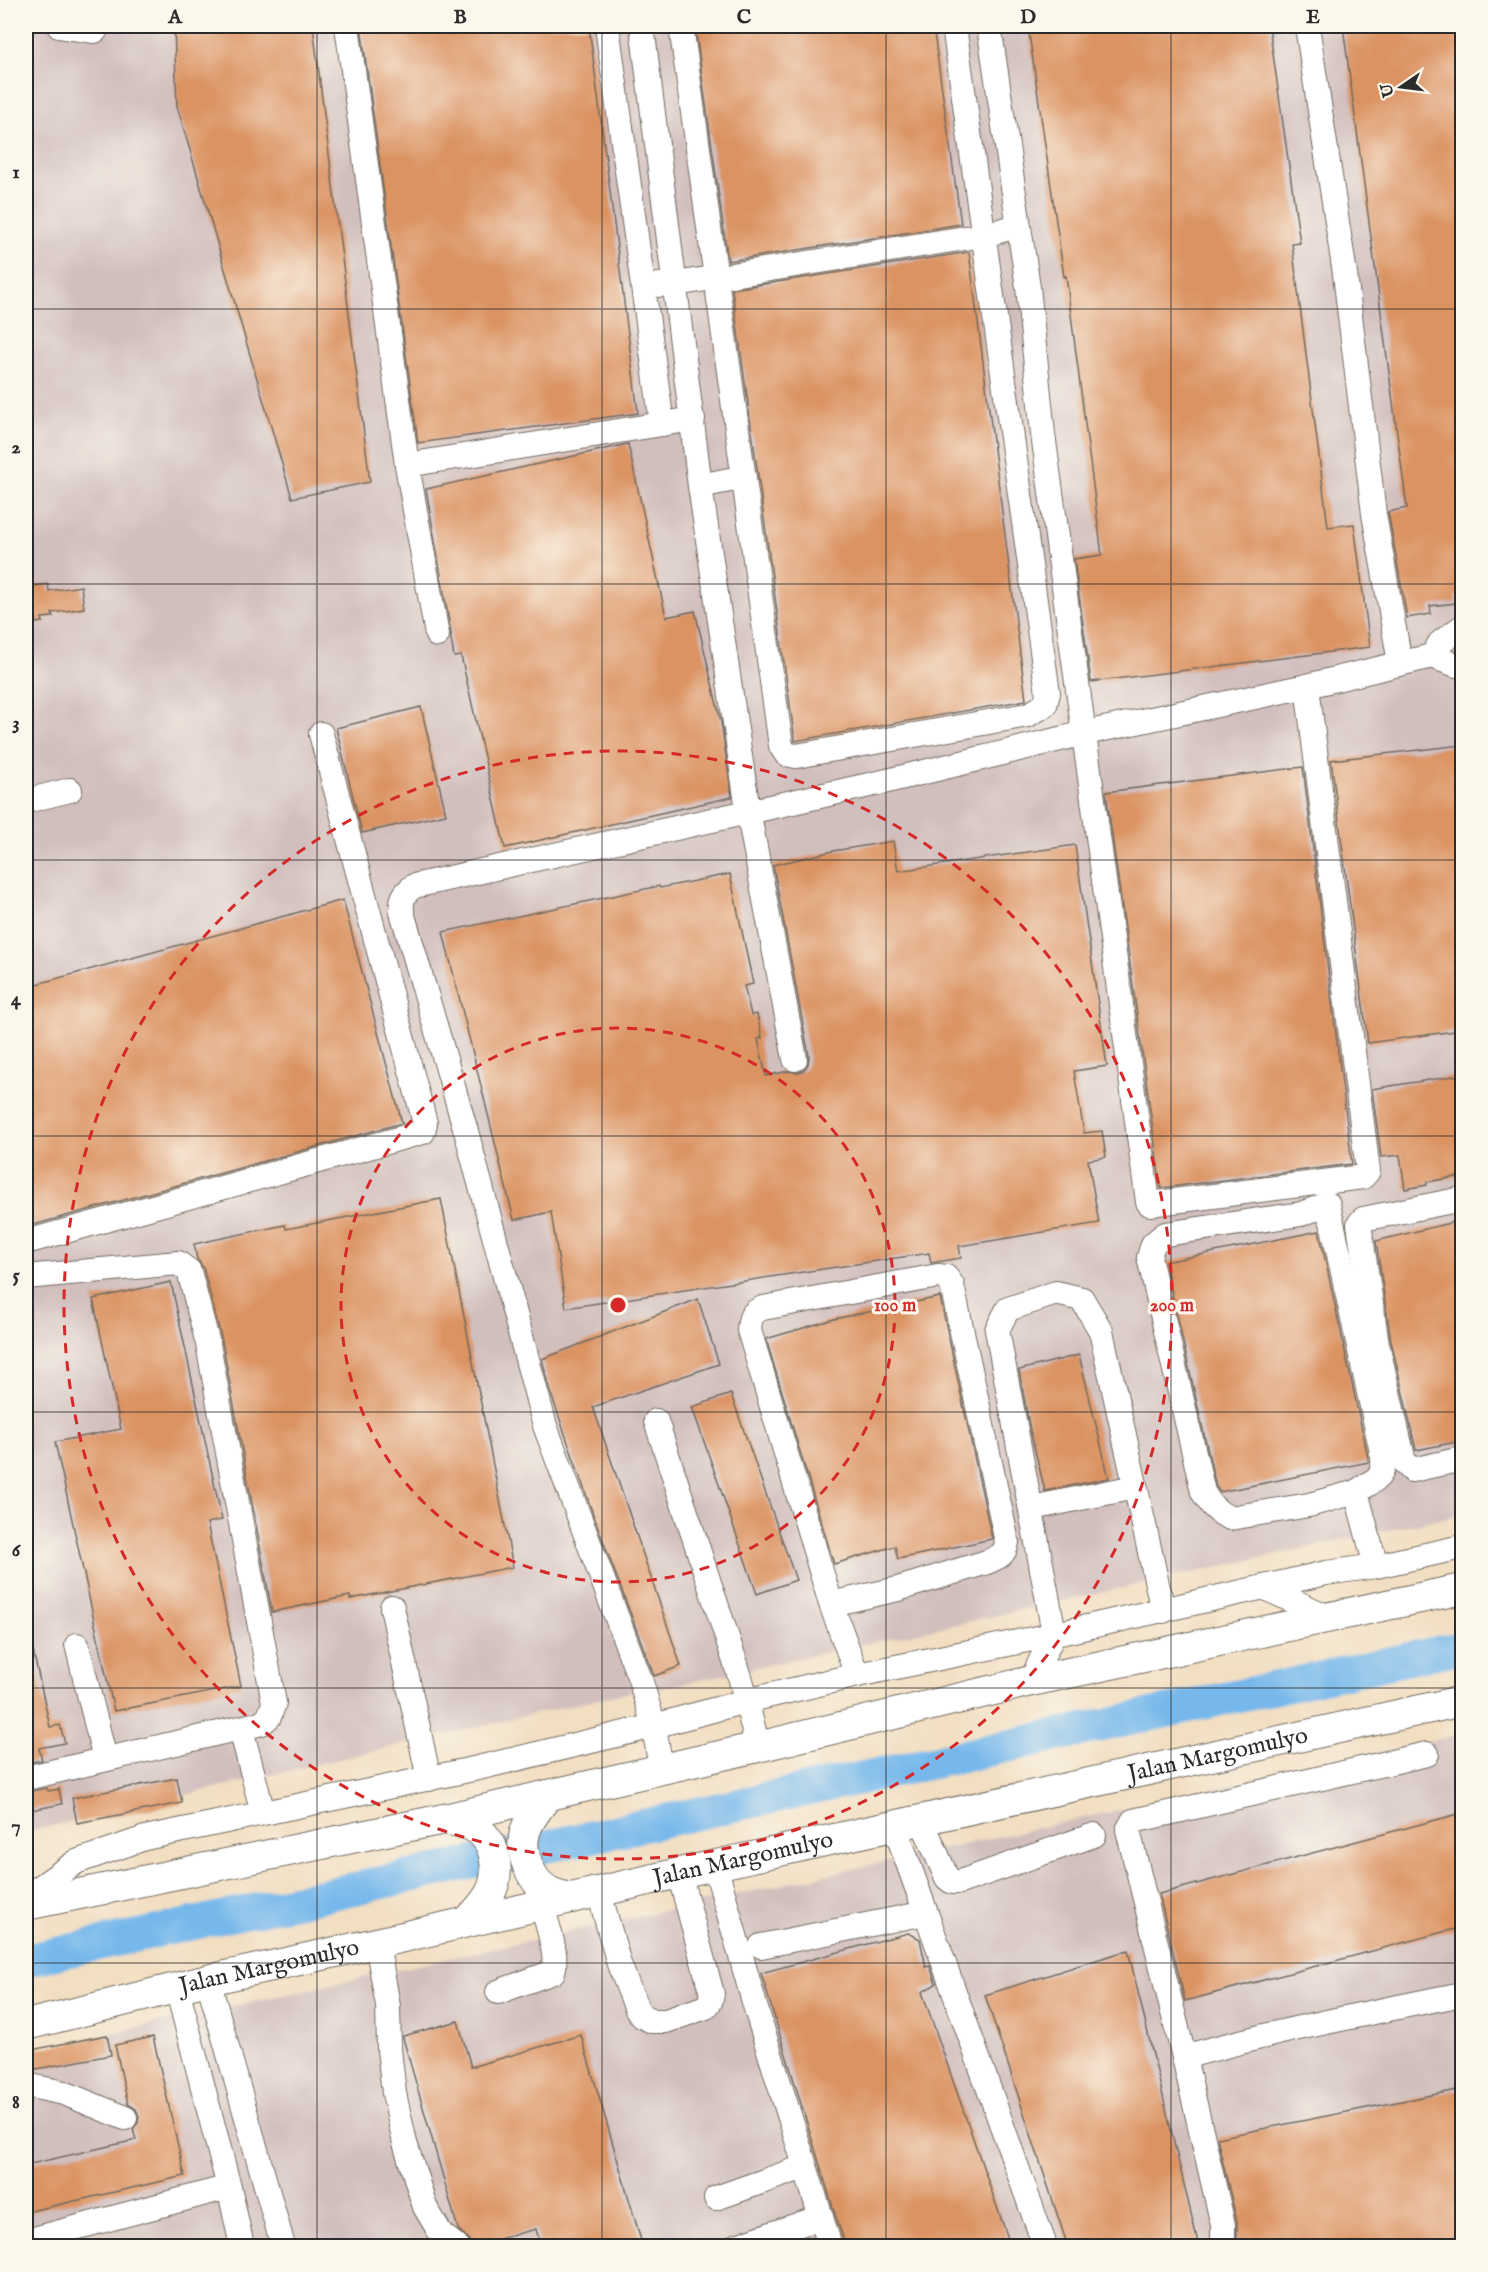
<svg xmlns="http://www.w3.org/2000/svg" width="1488" height="2272" font-family="'IM FELL English',serif">
<rect width="100%" height="100%" fill="#fbf7ec"/>
<filter id="ink" filterUnits="userSpaceOnUse"><feTurbulence type="fractalNoise" baseFrequency=".0167" numOctaves="2"/><feDisplacementMap in="SourceGraphic" scale="12" xChannelSelector="R" yChannelSelector="G"/><feConvolveMatrix kernelMatrix="1 2 1 2 8 2 1 2 1" color-interpolation-filters="sRGB"/></filter>
<filter id="wash" filterUnits="userSpaceOnUse"><feTurbulence type="fractalNoise" baseFrequency=".008" numOctaves="4" result="noise"/><feDisplacementMap in="SourceGraphic" scale="24" xChannelSelector="R" yChannelSelector="G"/><feGaussianBlur stdDeviation="1.35" result="paint"/><feColorMatrix in="noise" values="0 0 0 0 0 0 0 0 0 0 0 0 0 0 0 0 0 1.4 0 .05"/><feComposite in="paint" operator="in"/></filter>
<g filter="url(#wash)">
<rect width="100%" height="100%" fill="#f2dec1"/>
<g fill="#d1bfbe">
<polygon points="26,26 1462,26 1462,1514 658,1689 620,1694 26,1832"/>
<polygon points="1462,1734 1462,2246 26,2246 26,2052"/>
</g>
<g fill="none" stroke-linecap="round" stroke-linejoin="round">
<polyline stroke="#76b8eb" stroke-width="33" points="26,1960 1462,1647"/>
</g>
<g id="blocks">
<g fill="#db9362">
<polygon points="174,26 313,26 370,482 292,498 177,106"/>
<polygon points="361,26 589,26 638,413 418,443"/>
<polygon points="695,26 933,26 961,224 728,261"/>
<polygon points="1028,26 1269,26 1300,243 1292,244 1328,527 1354,524 1370,647 1091,682 1074,559 1102,555 1066,276 1064,277"/>
<polygon points="1343,26 1462,26 1462,595 1455,596 1456,603 1430,606 1431,614 1407,618 1388,512 1407,508"/>
<polygon points="969,252 1026,700 795,741 732,289"/>
<polygon points="628,444 666,617 695,611 721,722 732,797 505,848 461,656 454,657 451,639 451,633 426,489"/>
<polygon points="48,584 49,591 81,586 84,608 52,613 53,617 42,618 43,622 26,624 26,587"/>
<polygon points="421,707 446,814 362,833 336,728"/>
<polygon points="1462,745 1462,1030 1368,1043 1331,760"/>
<polygon points="1303,767 1352,1164 1161,1188 1106,792"/>
<polygon points="893,841 898,871 1075,845 1107,1066 1074,1071 1084,1133 1102,1131 1106,1157 1088,1160 1099,1223 959,1246 961,1258 931,1263 929,1253 566,1308 551,1212 514,1220 443,932 659,886 660,888 730,874 753,984 744,986 751,1015 757,1014 762,1038 758,1039 766,1076 788,1071 798,1073 804,1070 808,1064 809,1056 773,865 833,851"/>
<polygon points="343,900 402,1123 26,1227 26,987"/>
<polygon points="1460,1075 1462,1091 1462,1176 1427,1182 1427,1185 1405,1189 1400,1155 1381,1157 1372,1089"/>
<polygon points="441,1199 513,1567 350,1599 350,1596 272,1612 222,1341 203,1267 197,1259 194,1244 285,1225 286,1229"/>
<polygon points="1462,1220 1462,1441 1416,1450 1391,1341 1376,1241"/>
<polygon points="1319,1231 1369,1462 1220,1492 1216,1487 1165,1262"/>
<polygon points="171,1282 222,1520 207,1523 241,1686 114,1711 55,1442 121,1429 93,1299"/>
<polygon points="940,1297 992,1539 898,1559 895,1546 834,1564 766,1339 834,1319"/>
<polygon points="698,1299 719,1364 593,1407 681,1666 654,1676 593,1514 550,1391 542,1359"/>
<polygon points="1079,1355 1109,1478 1045,1491 1030,1430 1019,1370"/>
<polygon points="731,1394 796,1580 757,1594 692,1407"/>
<polygon points="32,1646 50,1727 60,1725 65,1743 39,1748 42,1760 26,1763 26,1647"/>
<polygon points="177,1778 182,1803 77,1823 72,1798"/>
<polygon points="47,1788 48,1791 59,1789 62,1804 26,1811 26,1792"/>
<polygon points="1462,1813 1462,1927 1185,2001 1159,1894"/>
<polygon points="908,1933 920,1939 926,1967 930,1966 936,1984 922,1992 1011,2247 846,2247 834,2211 761,1973"/>
<polygon points="1128,1950 1199,2247 1068,2247 985,1995"/>
<polygon points="458,2021 471,2067 581,2035 643,2247 541,2247 536,2229 470,2247 469,2240 458,2229 403,2038 403,2036"/>
<polygon points="107,2035 111,2055 26,2071 26,2051"/>
<polygon points="153,2037 185,2176 26,2212 26,2165 136,2140 133,2129 138,2123 139,2116 136,2109 128,2104 115,2045"/>
<polygon points="1462,2089 1462,2247 1237,2247 1237,2222 1217,2138"/>
</g>
</g>
</g>
<g filter="url(#ink)">
<use href="#blocks" fill-opacity="0" stroke="#716a60" stroke-width="1.5"/>
<g fill="none" stroke-linecap="round" stroke-linejoin="round">
<defs>
<g id="minor">
<polyline points="59,26 95,31"/>
<polyline points="347,26 407,465 693,419"/>
<polyline points="607,26 662,424"/>
<polyline points="642,26 700,486 748,810 795,1059"/>
<polyline points="681,26 781,746 786,754 796,756 1028,715 1045,705 1048,693 954,26"/>
<polyline points="989,26 1028,287 1043,434 1148,1202 1150,1204 1363,1177 1368,1171 1307,686"/>
<polyline points="1307,26 1345,274 1374,514 1400,663"/>
<polyline points="659,285 675,284 984,235 1018,226"/>
<polyline points="407,465 437,635"/>
<polyline points="700,486 744,477"/>
<polyline points="1432,656 1456,665 1462,665"/>
<polyline points="26,801 70,790"/>
<polyline points="1462,1199 1363,1219 1359,1224 1377,1344 1404,1462 1412,1470 1462,1459"/>
<polyline points="26,1242 423,1132 425,1123 321,734"/>
<polyline points="26,1277 178,1263 189,1271 208,1344 274,1703 269,1717 262,1723 26,1778"/>
<polyline points="656,1421 741,1680 758,1747"/>
<path d="M1356,1492C1372,1481 1385,1479 1383,1457L1328,1204L1301,1214L1165,1234L1153,1244L1149,1257L1203,1492C1210,1504 1216,1512 1230,1518L1309,1505L1356,1492L1376,1566"/>
<polyline points="1032,1508 1135,1487"/>
<polyline points="1263,1587 1330,1618"/>
<path d="M831,1604L898,1589L987,1562C999,1557 1005,1555 1007,1542L952,1285L946,1277L938,1276L763,1308C751,1312 750,1318 749,1330L831,1604L857,1675"/>
<polyline points="392,1607 429,1779"/>
<polyline points="77,1645 105,1759"/>
<polyline points="1031,1681 1054,1633 997,1330 1008,1309 1056,1293 1082,1299 1101,1331 1163,1611"/>
<polyline points="241,1729 263,1813"/>
<path d="M661,1769L654,1726L641,1682L545,1426L466,1131L402,912C401,899 403,894 414,886L883,782L1085,733L1307,686L1432,656L1440,643L1462,627"/>
<polyline points="922,1821 947,1878 952,1882 960,1882 1094,1835"/>
<polyline points="715,1865 756,2009 830,2246"/>
<polyline points="599,1892 619,1964 637,2009 642,2016 652,2021 666,2021 706,2007 710,2002 712,1994 679,1873"/>
<polyline points="26,1897 76,1862 145,1838 478,1768 654,1726 746,1701 857,1675 1047,1636 1326,1573 1376,1566 1462,1547"/>
<polyline points="926,1913 1045,2246"/>
<polyline points="377,1943 388,2006 389,2049 394,2093 405,2143 425,2207 441,2234 456,2246"/>
<polyline points="761,1946 926,1913 895,1827"/>
<polyline points="208,1980 283,2246"/>
<path d="M498,1992L553,1972C559,1956 546,1921 542,1905"/>
<polyline points="1184,2057 1128,1830 1133,1821 1427,1754"/>
<polyline points="26,2085 64,2093 125,2118"/>
<polyline points="229,2187 242,2246"/>
<polyline points="716,2198 804,2167"/>
<polyline points="26,2241 229,2187 177,1988"/>
<polyline points="736,2246 821,2217"/>
<path d="M1223,2246V2225L1184,2057C1275,2031 1369,2013 1462,1994"/>
</g>
<g id="major">
<path d="M548,1795C540,1806 529,1818 525,1832C519,1854 531,1883 552,1893C558,1895 565,1897 571,1898"/>
<path d="M444,1819C453,1821 463,1822 472,1826C483,1832 492,1843 494,1855C501,1886 487,1901 467,1922"/>
<polyline points="26,1905 444,1819 758,1747 1031,1681 1462,1589"/>
<path id="s1" d="M26,2025L208,1980L377,1943L679,1873L1462,1701"/>
</g>
</defs>
<use href="#minor" stroke="#716a60" stroke-width="26"/>
<use href="#major" stroke="#716a60" stroke-width="32"/>
<use href="#minor" stroke="#fff" stroke-width="24"/>
<use href="#major" stroke="#fff" stroke-width="30"/>
</g>
</g>
<path fill="none" stroke="#2b2b2b" stroke-width="1.5" stroke-opacity="0.55" d="M317,26V2246M602,26V2246M886,26V2246M1171,26V2246M26,309H1462M26,584H1462M26,860H1462M26,1136H1462M26,1412H1462M26,1688H1462M26,1963H1462"/>
<g fill="none" stroke="#d62828" stroke-width="3" stroke-dasharray="10 8">
<circle cx="618" cy="1305" r="277"/>
<circle cx="618" cy="1305" r="554"/>
</g>
<g text-anchor="middle" dominant-baseline="central" stroke-width="6" stroke-linejoin="round" paint-order="stroke">
<g font-size="24" fill="#2b2b2b" stroke="#fbf7ec">
<text stroke="none"><textPath href="#s1" startOffset="1222">Jalan Margomulyo</textPath></text>
<text stroke="none"><textPath href="#s1" startOffset="736">Jalan Margomulyo</textPath></text>
<text stroke="none"><textPath href="#s1" startOffset="250">Jalan Margomulyo</textPath></text>
</g>
</g>
<circle cx="618" cy="1305" r="9" fill="#d62828" stroke="#fbf7ec" stroke-width="3"/>
<g font-size="18" text-anchor="middle" font-weight="bold" fill="#d62828" stroke="#fbf7ec" stroke-width="6" stroke-linejoin="round" paint-order="stroke">
<text x="895" y="1311">100 m</text>
<text x="1172" y="1311">200 m</text>
</g>
<rect width="1488" height="2272" fill="none" stroke="#fbf7ec" stroke-width="66"/>
<g transform="translate(1401 87) rotate(256)" stroke="#fbf7ec" stroke-width="4.5" paint-order="stroke">
<path d="M0-4.5L10 22L0 15L-10 22Z" fill="#2b2b2b"/>
<text y="-9" font-size="16" font-weight="bold" text-anchor="middle" fill="#2b2b2b">U</text>
</g>
<rect x="33" y="33" width="1422" height="2206" fill="none" stroke="#2b2b2b" stroke-width="2"/>
<g font-size="20" text-anchor="middle" font-weight="bold" fill="#2b2b2b">
<text x="175" y="23">A</text>
<text x="460" y="23">B</text>
<text x="744" y="23">C</text>
<text x="1028" y="23">D</text>
<text x="1313" y="23">E</text>
<text x="16" y="178">1</text>
<text x="16" y="453">2</text>
<text x="16" y="729">3</text>
<text x="16" y="1005">4</text>
<text x="16" y="1281">5</text>
<text x="16" y="1556">6</text>
<text x="16" y="1832">7</text>
<text x="16" y="2108">8</text>
</g>
</svg>
